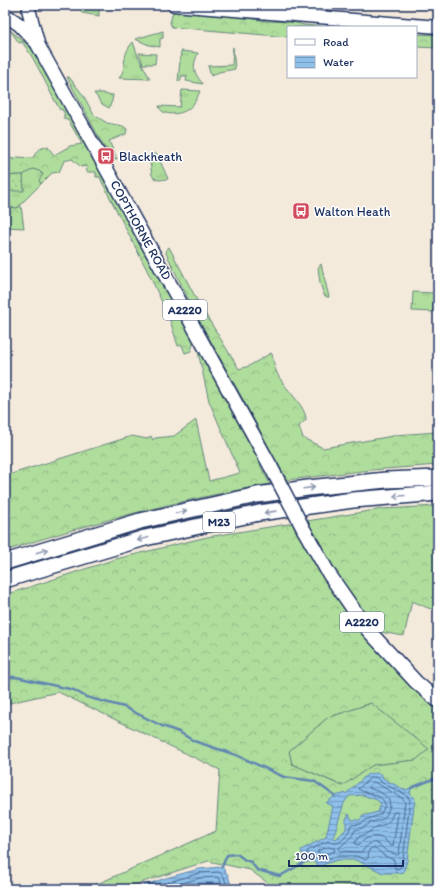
<svg xmlns="http://www.w3.org/2000/svg" width="443" height="894" font-family="Itim,sans-serif">
<defs>
<pattern id="grass-tufts" width="24" height="20" patternUnits="userSpaceOnUse"><rect width="24" height="20" fill="#afdd9c"/><path d="M3 7l-1-3M5 7V3M7 7l1-3M15 17l-1-3M17 17v-4M19 17l1-3" fill="none" stroke="#96be89"/></pattern>
<pattern id="forest-crowns" width="20" height="18" patternUnits="userSpaceOnUse"><rect width="20" height="18" fill="#afdd9c"/><path d="M2 6a3 3 0 1 1 6 0M12 15a3 3 0 1 1 6 0" fill="none" stroke="#96be89"/></pattern>
<pattern id="park-dots" width="8" height="8" patternUnits="userSpaceOnUse"><rect width="8" height="8" fill="#afdd9c"/><path d="M2 2h.1M6 6h.1" fill="none" stroke="#96be89" stroke-width="1.8" stroke-linecap="round"/></pattern>
<pattern id="water-rules" width="6" height="5" patternUnits="userSpaceOnUse"><rect width="6" height="5" fill="#8ec0ea"/><path d="M0 2.5h6" fill="none" stroke="#739cc1"/></pattern>
</defs>
<rect width="100%" height="100%" fill="#f4eadc"/>
<filter id="ink" filterUnits="userSpaceOnUse"><feTurbulence type="fractalNoise" baseFrequency=".025" numOctaves="2"/><feDisplacementMap in="SourceGraphic" scale="8" xChannelSelector="R" yChannelSelector="G"/><feConvolveMatrix kernelMatrix="1 2 1 2 8 2 1 2 1" color-interpolation-filters="sRGB"/></filter>
<g filter="url(#ink)">
<g fill="url(#grass-tufts)" stroke="#65867d">
<polygon points="163,31 163,38 160,39 160,47 149,45 135,39"/>
<path d="M133,42L138,56L150,79L119,78C128,67 120,56 133,42Z"/>
<polygon points="233,47 235,69 219,72 211,76 208,66 232,65"/>
<path d="M181,51L198,53C192,67 193,72 203,84L186,81L187,76H181V81H178Z"/>
<polygon points="139,53 156,54 155,64 143,64"/>
<path d="M182,90L200,91C197,98 195,104 188,109C181,115 161,117 159,106L180,107Z"/>
<polygon points="94,93 104,93 104,94 113,95 112,101 109,108 102,104"/>
<polygon points="151,154 157,154 168,179 159,180 154,178 152,175 149,156"/>
<polygon points="33,169 39,171 43,175 40,182 41,184 17,208 5,207 5,191 24,190 23,175"/>
<polygon points="321,264 329,297 327,297 324,295 320,283 318,268"/>
<polygon points="413,292 434,293 433,312 412,311"/>
<polygon points="371,703 430,749 416,760 373,765 343,786 292,764 289,751 327,718"/>
</g>
<g fill="url(#forest-crowns)" stroke="#65867d" fill-rule="evenodd">
<polygon points="81,5 144,8 99,8 99,16 82,13 81,12"/>
<polygon points="173,11 230,15 267,21 292,22 304,25 327,27 288,27 288,37 172,27 170,23"/>
<path d="M10,30L30,47L38,56L195,336L191,351L185,353L182,345L178,346L169,317L148,272L102,182L100,177H96V172H87L86,166L81,167L72,159L64,161L59,172L52,173L41,184L39,180L43,174L39,171L33,169L23,175L5,176V161L12,158L13,160L17,157L33,158C36,151 40,147 48,147L54,155L70,146L82,144L68,120H66L63,116L65,115L62,109L60,110C47,88 38,63 22,42L19,43Z"/>
<polygon points="416,34 438,35 438,48 416,47"/>
<polygon points="67,77 69,77 83,95 94,115 107,123 123,126 127,129 126,134 109,141 117,159 114,160 108,149 105,149"/>
<polygon points="21,206 24,228 5,227 5,207 17,208"/>
<path d="M169,247L198,302L239,369L249,366L271,353L272,354C273,360 274,367 277,373C283,387 307,407 306,420L299,426L303,438L323,448L393,436L394,435L438,432V465L371,470L287,480L192,307L166,253L167,249Z"/>
<path d="M199,348L265,464L260,465L270,484C180,500 92,522 5,551V476L132,436L147,439L151,436L153,440L155,438L174,436L196,420L209,481L240,473L209,401L198,352Z"/>
<path d="M438,506V610L428,608L412,601L404,636L368,630L438,701V889H276L250,870L208,861L121,889H86L216,831L220,770L58,692L5,704V595L116,559L207,537L382,509ZM371,703L429,749L416,760L373,765L342,786L292,764L289,751L327,718Z"/>
</g>
<polygon fill="url(#park-dots)" stroke="#65867d" points="23,175 24,191 5,191 5,176"/>
<g fill="url(#water-rules)" stroke="#6086b2" fill-rule="evenodd">
<path d="M374,773L381,774L384,779L405,790L411,788L410,794L415,798L407,861L403,873H383L356,860H337L319,866L314,862H305L301,850L326,837L333,806L326,803L335,796L347,793L368,774ZM363,795L377,800L381,804L378,812L363,816L360,820H352L349,814L346,819V829L336,839L333,838L344,803L349,796Z"/>
<polygon points="222,867 228,875 232,889 133,889 166,878 199,869"/>
</g>
<g fill="none" stroke-linecap="round" stroke-linejoin="round">
<g stroke="#496996" stroke-width="1">
<path d="M374,777L378,778L382,783L405,794L410,800L403,860L400,868L395,869L394,860C391,858 385,857 382,854C377,850 376,845 369,850L368,858L366,860L357,856H337L320,861L315,858H308L307,851L328,841C330,842 334,844 337,843C345,841 349,831 351,825L361,824L366,820L381,814L385,805C384,794 366,794 358,789L370,778Z"/>
<path d="M374,782L402,798L405,802L399,854L397,855C393,853 387,852 385,850C374,839 370,841 362,852L340,851L339,848L352,836L355,830C366,828 366,824 375,821C384,819 384,820 388,811C395,796 379,792 369,788L370,785Z"/>
<path d="M394,812H397L398,814L393,846C389,846 389,844 386,841C377,833 365,837 359,845L355,844V842L360,836L366,834L376,827L386,824L390,820Z"/>
<polygon points="328,847 334,848 335,851 321,856 318,854 318,851"/>
<polyline points="145,889 200,873 219,872 224,877 228,889"/>
<polyline points="161,889 200,878 217,877 220,879 223,889"/>
</g>
<g stroke="#6086b2" stroke-width="2.5">
<polyline points="5,677 16,677 74,690 86,697 124,707 162,726 179,732 194,741 236,755 284,777 314,781 335,796"/>
<polyline points="411,788 438,777"/>
<polyline points="222,867 227,855 237,854 245,860 251,862 257,870 280,876 305,862"/>
</g>
<defs>
<polyline id="secondary" points="174,5 438,27"/>
<g id="primary">
<polyline points="29,11 38,45 271,467"/>
<polyline points="10,18 20,25 35,41"/>
<polyline points="304,530 329,574 367,629 416,682 438,701"/>
</g>
<g id="motorway">
<polyline points="5,562 140,521 257,495 308,488 386,480 438,478"/>
<polyline points="5,580 21,575 145,538 259,513 353,500 438,493"/>
</g>
</defs>
<use href="#secondary" stroke="#1b2f5e" stroke-width="15"/>
<use href="#primary" stroke="#1b2f5e" stroke-width="16"/>
<use href="#motorway" stroke="#1b2f5e" stroke-width="18"/>
<use href="#secondary" stroke="#fff" stroke-width="12"/>
<use href="#primary" stroke="#fff" stroke-width="13"/>
<use href="#motorway" stroke="#fff" stroke-width="15"/>
<defs>
<polyline id="primary-bridge" points="271,467 304,530"/>
</defs>
<use href="#primary-bridge" stroke="#1b2f5e" stroke-width="16" stroke-linecap="butt"/>
<use href="#primary-bridge" stroke="#fff" stroke-width="13"/>
</g>
<defs><path id="oneway-shaft" d="M-6 0H5M1.5-3L5.5 0L1.5 3" fill="none" stroke-width="1.6" stroke-linecap="round" stroke-linejoin="round"/></defs>
<g stroke="#8d97ae">
<use href="#oneway-shaft" transform="translate(309 488) rotate(-7)"/>
<use href="#oneway-shaft" transform="translate(399 496) rotate(175)"/>
<use href="#oneway-shaft" transform="translate(181 512) rotate(-13)"/>
<use href="#oneway-shaft" transform="translate(270 512) rotate(172)"/>
<use href="#oneway-shaft" transform="translate(143 539) rotate(165)"/>
<use href="#oneway-shaft" transform="translate(42 551) rotate(-17)"/>
</g>
</g>
<defs>
<symbol id="bus-square" viewBox="-11 -11 22 22"><rect x="-9" y="-9" width="18" height="18" rx="4" fill="#d1495b" stroke="#fff"/><path d="M-5-6H5V4H4V6H2V4H-2V6H-4V4H-5ZM-3.5-4V0h7V-4ZM-3.5 1.2v1.5H-2V1.2ZM2 1.2v1.5H3.5V1.2Z" fill="#fff"/></symbol>
</defs>
<g fill-rule="evenodd">
<use href="#bus-square" x="96" y="146" width="20" height="20"/>
<use href="#bus-square" x="291" y="201" width="20" height="20"/>
</g>
<g text-anchor="middle" dominant-baseline="central" stroke-width="3" stroke-linejoin="round" paint-order="stroke">
<g fill="#fff" stroke="#5f6d8e" stroke-width="1">
<rect x="163" y="300" width="44" height="20" rx="3"/>
<rect x="203" y="512" width="32" height="20" rx="3"/>
<rect x="340" y="612" width="44" height="20" rx="3"/>
</g>
<g font-size="12" font-weight="bold" fill="#1b2f5e">
<text x="185" y="310">A2220</text>
<text x="219" y="522">M23</text>
<text x="362" y="622">A2220</text>
</g>
<g font-size="13" fill="#1b2f5e" stroke="#fff" text-anchor="start">
<text x="119" y="156">Blackheath</text>
<text x="314" y="211">Walton Heath</text>
</g>
<g font-size="13" fill="#1b2f5e" stroke="#fff">
<text transform="translate(141 230) rotate(61)">COPTHORNE ROAD</text>
</g>
</g>
<rect width="443" height="894" fill="none" stroke="#fff" stroke-width="20"/>
<rect x="10" y="10" width="423" height="874" fill="none" stroke="#1b2f5e" stroke-width="1.5" filter="url(#ink)"/>
<rect x="287" y="26" width="130" height="52" fill="#ffffff" stroke="#a4acbf"/>
<rect x="295" y="39" width="20" height="6" fill="#ffffff" stroke="#a4acbf"/>
<text x="323" y="46" font-size="12" fill="#1b2f5e">Road</text>
<rect x="295" y="56" width="20" height="12" fill="url(#water-rules)" stroke="#a4acbf"/>
<text x="323" y="66" font-size="12" fill="#1b2f5e">Water</text>
<path d="M289 860v6h114v-6" fill="none" stroke="#1b2f5e" stroke-width="2"/>
<text x="295" y="860" font-size="12" fill="#1b2f5e" stroke="#ffffff" stroke-width="3" paint-order="stroke">100 m</text>
</svg>
